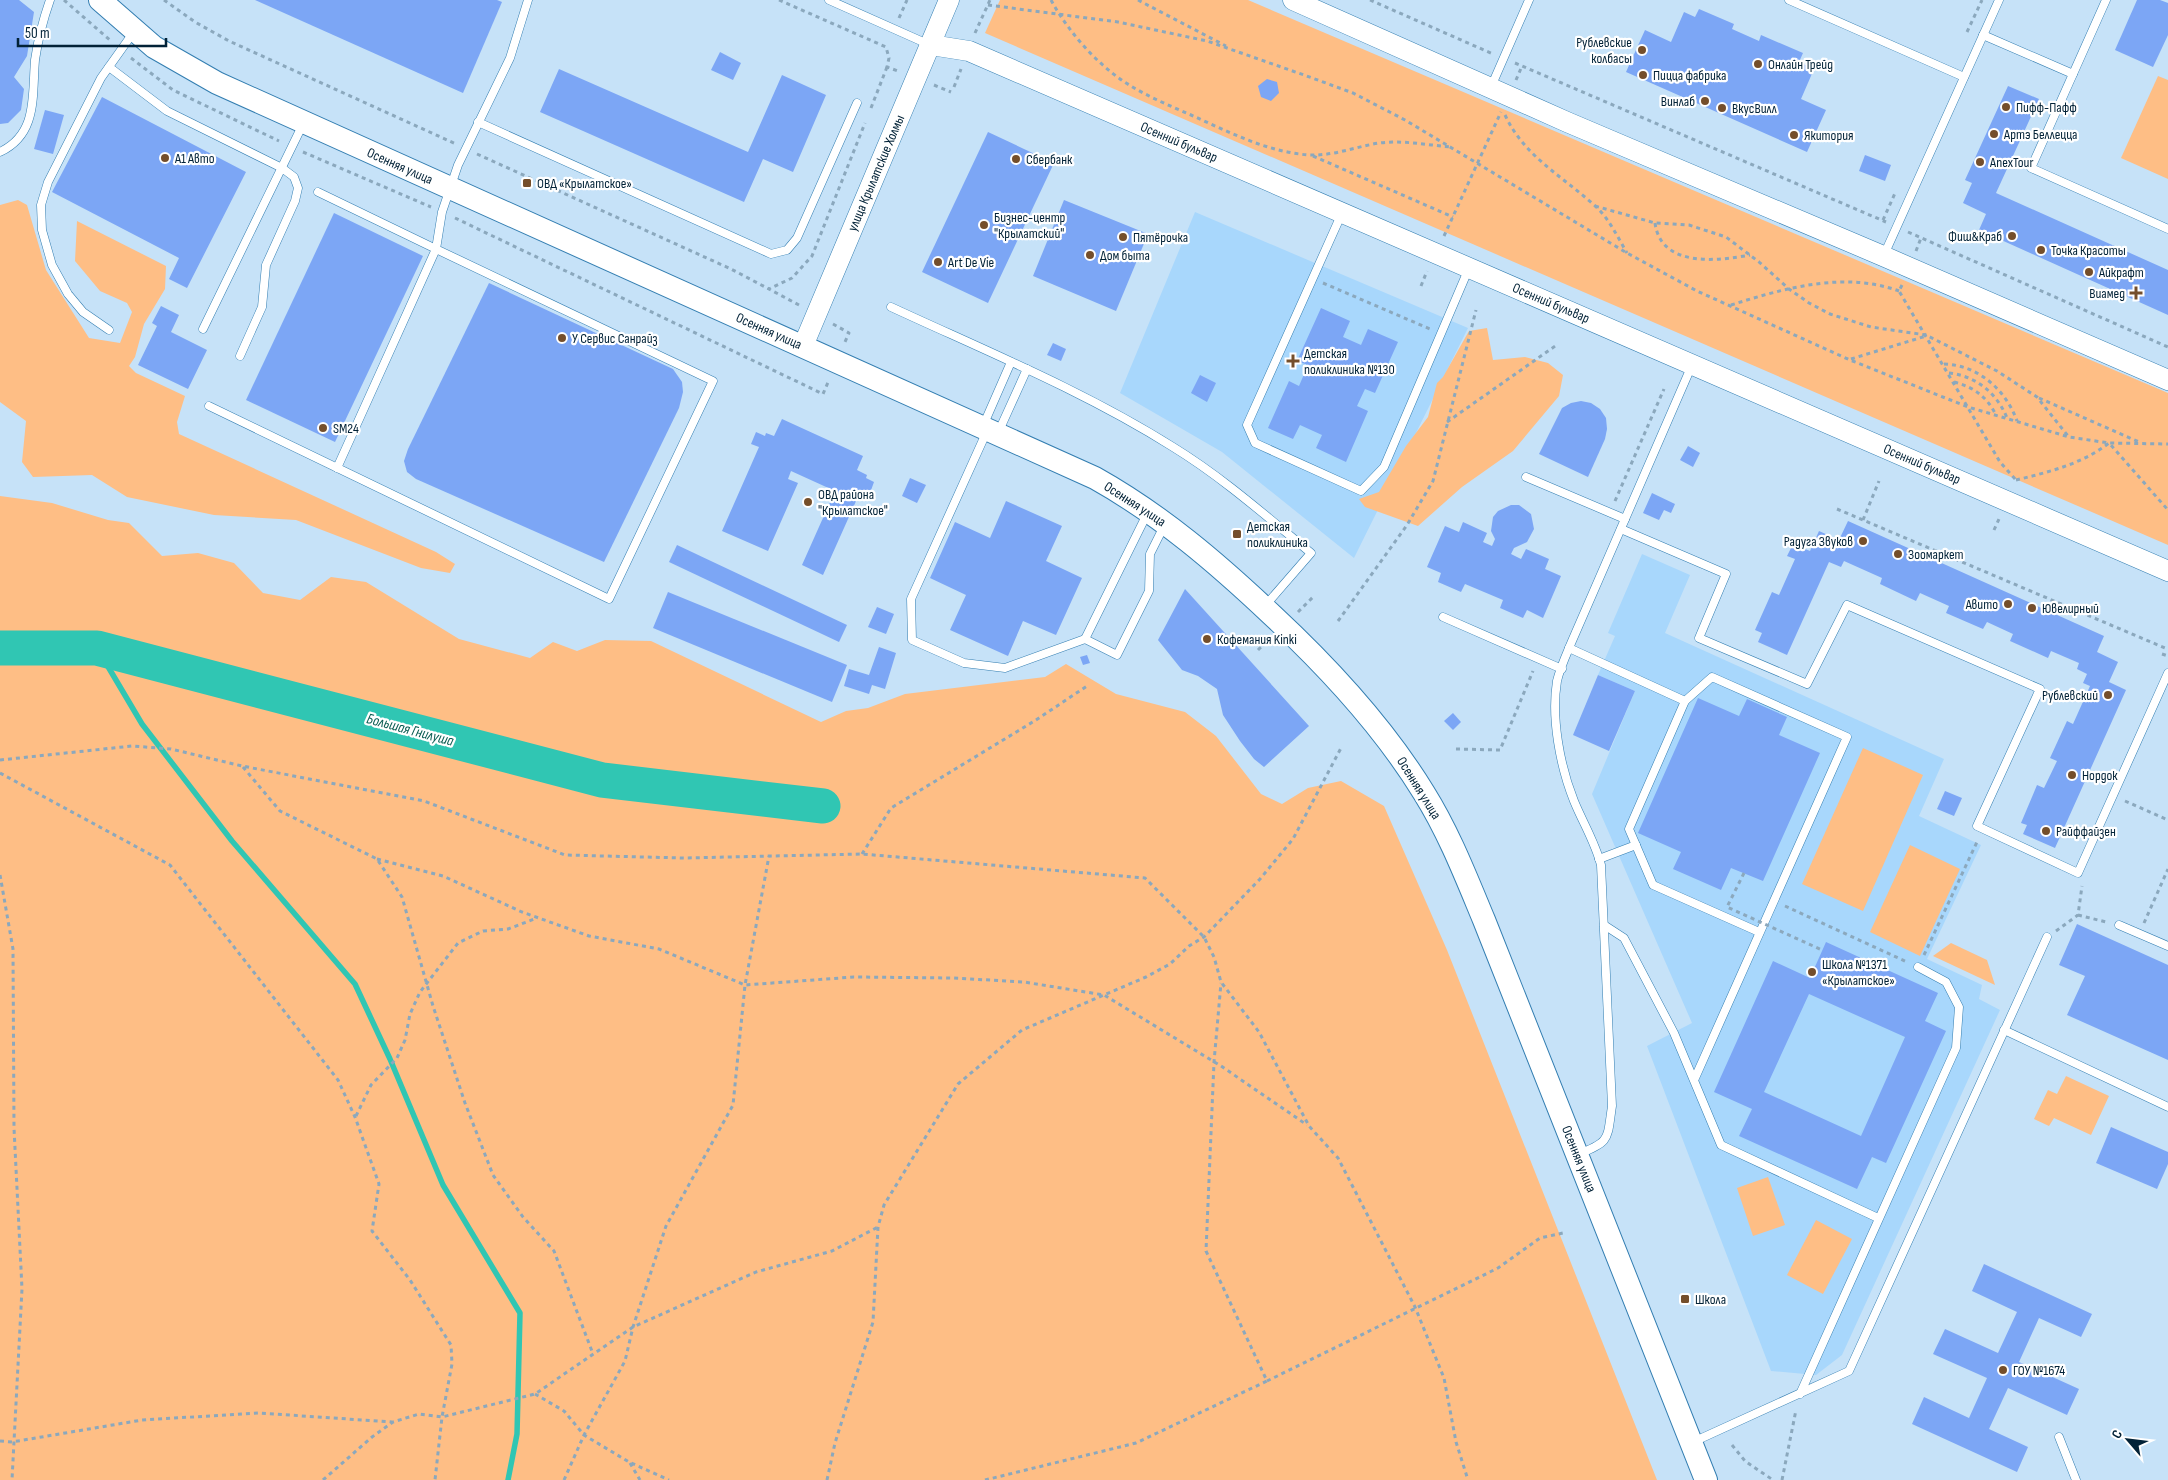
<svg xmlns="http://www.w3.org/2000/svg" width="2168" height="1480" font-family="'Sofia Sans Condensed',sans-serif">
<rect width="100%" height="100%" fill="#c6e2f8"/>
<g fill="#a8d7fc">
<polygon points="1195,212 1468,328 1354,558 1222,452 1120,393"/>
<polygon points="1642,554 1690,575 1665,633 1944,759 1919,816 1981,845 1927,959 1982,985 1979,999 2000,1010 1842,1355 1816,1375 1771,1371 1647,1046 1692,1023 1592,794 1635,691 1598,675 1615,636 1608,633"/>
</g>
<g fill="#febe85">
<polygon points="1000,0 1248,0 2168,393 2168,545 985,33"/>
<polygon points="2158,76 2168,80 2168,179 2121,158"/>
<polygon points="18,200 27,205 46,270 89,338 120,343 132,312 127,303 100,291 75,261 77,221 166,266 165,289 144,324 135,357 129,366 136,373 185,396 177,422 179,434 436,552 455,564 450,573 421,568 296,520 214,515 127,497 92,475 33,477 22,462 26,421 0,402 0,205"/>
<polygon points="1487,328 1493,360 1525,357 1548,363 1563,375 1559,396 1513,451 1462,487 1418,526 1365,507 1359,499 1379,492 1406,446 1428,417 1437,383 1443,377 1469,331"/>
<polygon points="0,496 52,503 108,520 129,523 162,556 198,553 234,563 263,593 300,600 331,577 366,582 459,639 530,658 553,642 577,651 605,640 651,641 821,722 846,711 868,708 905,694 1045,677 1066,664 1116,694 1185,712 1216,736 1261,794 1282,804 1308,788 1341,781 1384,806 1447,950 1657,1480 0,1480"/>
<polygon points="1863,748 1923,775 1863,911 1802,884"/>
<polygon points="1910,845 1960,869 1920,956 1870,932"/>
<polygon points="1951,943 1987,960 1995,985 1933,956"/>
<polygon points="2066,1076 2109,1096 2091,1135 2054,1118 2049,1126 2034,1119 2048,1090 2057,1094"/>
<polygon points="1768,1177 1785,1225 1753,1236 1737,1188"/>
<polygon points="1816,1220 1852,1239 1823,1294 1787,1275"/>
</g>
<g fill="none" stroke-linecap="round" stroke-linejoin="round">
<polyline stroke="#30c6b3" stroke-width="5.5" points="97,648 142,724 232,841 355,984 390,1059 443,1185 520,1313 517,1434 508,1480"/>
<polyline stroke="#30c6b3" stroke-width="35" points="0,648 97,648 602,780 823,806"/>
</g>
<g fill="#7ca6f5" fill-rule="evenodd">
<polygon points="0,0 19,0 34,12 27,56 14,77 24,89 21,110 8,123 0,124"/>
<polygon points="255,0 497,0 502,2 463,93"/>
<polygon points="2137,0 2160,0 2168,3 2168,35 2153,67 2115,50"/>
<polygon points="1699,9 1734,24 1732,29 1759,41 1761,35 1803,53 1799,62 1814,69 1801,99 1826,110 1807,152 1626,72 1645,30 1671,42 1684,12 1695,17"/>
<polygon points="720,52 741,63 733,80 711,70"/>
<polygon points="559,69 748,152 782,75 826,95 793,172 763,159 744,202 540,112"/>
<polygon points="1267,79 1277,82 1279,93 1271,101 1261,97 1258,86"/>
<polygon points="2008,86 2039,99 1996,193 2168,270 2168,315 1979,230 1986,214 1963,203 1972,183 1965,180"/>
<polygon points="102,97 246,172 187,288 169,279 179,258 52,192"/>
<polygon points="45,110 64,115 53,154 34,149"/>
<polygon points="988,132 1054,163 988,303 922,272"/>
<polygon points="1865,155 1891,165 1885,181 1859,171"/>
<polygon points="1064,200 1148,234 1116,311 1033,276"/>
<polygon points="334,213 423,256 335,442 246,400"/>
<polygon points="489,283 673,369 682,382 683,392 679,408 604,562 416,479 407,472 404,461 408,449"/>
<polygon points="161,306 179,315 171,332 207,350 188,389 138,365 157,326 152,323"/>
<polygon points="1321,308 1350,321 1343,337 1361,345 1368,329 1398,342 1375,393 1365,389 1357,406 1368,411 1346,462 1316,448 1322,435 1300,425 1293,439 1268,428 1289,381 1299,386 1308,365 1297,361"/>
<polygon points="1053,343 1066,349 1061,361 1047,355"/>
<polygon points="1200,375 1216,383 1207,402 1191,393"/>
<polygon points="1581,401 1591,403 1600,409 1606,418 1607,429 1605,439 1588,477 1539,454 1562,408 1571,403"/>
<polygon points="782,419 863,456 857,470 867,475 866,478 874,482 870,493 861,490 823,575 802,565 835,491 791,471 788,479 798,483 768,551 722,531 759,447 751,444 756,432 765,436 766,433 774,436"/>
<polygon points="1688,446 1700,453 1693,467 1680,460"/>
<polygon points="910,478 926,485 917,503 902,496"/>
<polygon points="1652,493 1675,504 1671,513 1664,510 1659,520 1643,513"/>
<polygon points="1006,501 1062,526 1046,561 1082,578 1056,635 1023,621 1008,656 950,630 966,595 930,578 955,522 990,538"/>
<polygon points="1511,505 1519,505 1531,514 1534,529 1527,542 1514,548 1511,554 1521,559 1526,549 1549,559 1545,569 1561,576 1543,618 1527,610 1523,618 1500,608 1503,600 1465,584 1461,592 1438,582 1441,573 1427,567 1445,526 1459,532 1463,522 1487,533 1483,542 1492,546 1495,539 1491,531 1493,517 1498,511"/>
<polygon points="1848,521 2104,636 2097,652 2118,662 2109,682 2126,690 2055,848 2023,834 2027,825 2021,823 2037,785 2044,788 2057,761 2050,758 2067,721 2073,724 2090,686 2083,683 2087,674 2077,669 2079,663 2051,651 2048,658 2010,641 2013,634 1987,622 1983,629 1946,613 1949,606 1920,593 1916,601 1880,584 1882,578 1844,561 1841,567 1829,562 1787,655 1758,642 1762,633 1755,630 1772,592 1779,595 1795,559 1787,556 1793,544 1810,551 1819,531 1839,540"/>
<polygon points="677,545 847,625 839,642 669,562"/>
<polygon points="1185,589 1309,726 1264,767 1254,759 1240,741 1223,715 1217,689 1198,676 1182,670 1158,640"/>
<polygon points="668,592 847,665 832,702 653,628"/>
<polygon points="877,607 894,614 886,634 868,627"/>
<polygon points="879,647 896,653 885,689 872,685 869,694 844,686 849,669 869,675"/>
<polygon points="1087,655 1090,663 1083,665 1080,657"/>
<polygon points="1598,675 1635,691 1609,751 1573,735"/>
<polygon points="1698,698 1739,716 1747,699 1787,717 1779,735 1820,753 1763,881 1731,868 1721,890 1673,869 1681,852 1638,833"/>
<polygon points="1453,713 1461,722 1453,730 1444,721"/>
<polygon points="1945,791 1962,798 1954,816 1937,809"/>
<polygon points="2077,924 2168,965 2168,1060 2067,1015 2085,976 2059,965"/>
<path d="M1826,942L1938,993L1925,1021L1946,1031L1886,1163L1872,1157L1857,1189L1739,1136L1752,1109L1714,1092L1773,961L1810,978ZM1809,994L1905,1037L1861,1136L1764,1092Z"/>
<polygon points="2111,1127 2168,1152 2168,1164 2157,1189 2096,1163"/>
<polygon points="1984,1264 2092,1314 2081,1337 2039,1318 2019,1362 2079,1389 2067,1415 2008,1388 1989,1429 2028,1447 2017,1472 1912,1424 1924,1397 1969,1418 1987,1378 1933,1354 1945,1329 1998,1353 2017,1312 1972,1291"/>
</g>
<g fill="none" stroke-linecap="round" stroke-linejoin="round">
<defs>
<g id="service">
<polyline points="829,0 930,45"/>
<polyline points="1789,0 1964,77"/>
<polyline points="2106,0 2031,168 2168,229"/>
<polyline points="1983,35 2073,74"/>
<polyline points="109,67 167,111 282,168 294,177 298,188 295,201 266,265 262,307 240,356"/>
<polyline points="1491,87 1529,0"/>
<polyline points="478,122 771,254 787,250 797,238 857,103"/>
<path d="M0,152C38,134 32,96 35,60C38,39 43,20 50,0"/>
<polyline points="318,192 436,249 337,468"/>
<polyline points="1342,213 1247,425 1255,443 1361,491 1384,467 1469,268"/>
<polyline points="1884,255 1999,0"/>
<path d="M891,307C986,351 1084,391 1173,447C1222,477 1266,516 1311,553L1265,606"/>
<polyline points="203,329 303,124"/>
<polyline points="109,330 83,312 68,294 52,265 42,230 41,205 48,182 101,78 133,33"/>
<polyline points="209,406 609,599 713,381 436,249 442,212 458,165 510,58 528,0"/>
<polyline points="983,426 1011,362"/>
<polyline points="987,431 911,599 912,640 964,663 1005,668 1085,639 1148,512"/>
<polyline points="998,433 1027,369"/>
<polyline points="1526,477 1625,519"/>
<polyline points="1621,529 1726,574 1699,638 1807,684 1847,605 2040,689 1977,826 2078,873 2168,673"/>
<polyline points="1443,617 1562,669"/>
<polyline points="1085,639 1117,655 1149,591 1150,554 1164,526"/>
<polyline points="1569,648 1685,701 1712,677 1847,737 1695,1078"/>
<polyline points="1685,701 1629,829 1653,885 1759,932"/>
<polyline points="1599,859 1636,845"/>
<polyline points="1604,925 1624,938 1674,1033 1721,1145 1878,1218"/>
<polyline points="2119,925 2168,946"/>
<polyline points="2004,1030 2168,1107"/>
<path d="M1578,1154C1611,1142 1607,1139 1612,1106L1601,865C1595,842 1583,823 1574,801C1560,766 1551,718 1557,681C1560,668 1567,653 1572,641L1692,365"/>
<polyline points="1800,1394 1956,1048 1959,1007 1946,982 1918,967"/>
<polyline points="2059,1437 2076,1480"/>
<polyline points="1693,1442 1849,1371 2047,937"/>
</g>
<g id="tertiary">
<polyline points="1293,0 1567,122 1883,256 2168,380"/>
<polyline points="931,45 969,51 2168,571"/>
<polyline points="803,346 949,0"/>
</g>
<path id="secondary" d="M100,0L154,47L217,83L1095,478C1161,515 1217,563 1272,615C1329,668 1383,726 1424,793C1449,833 1466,877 1484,920L1706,1480"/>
</defs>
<use href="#service" stroke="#337eb1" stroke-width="9"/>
<use href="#tertiary" stroke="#337eb1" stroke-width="21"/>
<use href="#secondary" stroke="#337eb1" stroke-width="24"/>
<g stroke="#8ba8bd" stroke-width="3" stroke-dasharray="4 4" stroke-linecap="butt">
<polyline points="64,0 111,41"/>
<polyline points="164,0 195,22 229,41 456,144"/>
<polyline points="779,0 886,47 889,58 887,67 898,71"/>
<path d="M1051,0C1068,31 1094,61 1123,81C1144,95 1168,105 1191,115C1229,132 1267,152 1309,155C1333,156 1355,147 1379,143C1403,140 1427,145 1451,147"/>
<polyline points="1138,0 1226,46"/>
<polyline points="1370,0 1493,54"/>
<polyline points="988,5 1118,22 1207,41 1304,75 1353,93 1405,120 1627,253 1697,291 1850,360 1968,407 2069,437 2109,443 2168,444"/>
<polyline points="899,18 907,0"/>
<polyline points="1967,32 1982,0"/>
<polyline points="975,33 990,0"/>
<polyline points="131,58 173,90 279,141"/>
<polyline points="1515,63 1886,222"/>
<polyline points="1516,80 1522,66"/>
<polyline points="934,85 951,92"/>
<polyline points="954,87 961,69"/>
<polyline points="871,108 887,67"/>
<path d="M1505,115C1524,156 1562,176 1594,205C1609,218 1617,236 1627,253"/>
<polyline points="303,152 431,207"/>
<polyline points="477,154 731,269 769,289"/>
<polyline points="1313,156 1453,217"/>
<polyline points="1595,206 1655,223 1689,225 1726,237 1759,262 1789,289 1809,303 1830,314 1871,327 1926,335 1997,371 2037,397 2068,436"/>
<polyline points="455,218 823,394 829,380"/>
<polyline points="1883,220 1896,191"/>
<path d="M1655,223C1661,268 1718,261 1750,255"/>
<polyline points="1908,232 2168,347"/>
<polyline points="1444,236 1501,112"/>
<polyline points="1916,251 1921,238"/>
<polyline points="1323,283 1430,329"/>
<polyline points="1902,285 1899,291 2000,462 2016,480"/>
<polyline points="1421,286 1427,271"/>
<polyline points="799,305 769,289 792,278 812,256 865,123"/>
<path d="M1731,305C1785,288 1844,271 1899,291"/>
<polyline points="833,324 849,333 844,344"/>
<polyline points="1851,359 1926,336"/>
<path d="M1944,364C1978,365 2006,390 2017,421"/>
<path d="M1949,373C1976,376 1997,393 2007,418"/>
<path d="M1954,382C1974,387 1987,397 1996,415"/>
<polyline points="2039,398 2139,442"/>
<polyline points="1447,422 1558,344"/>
<path d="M2016,480C2049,472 2082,464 2109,443L2168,510"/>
<polyline points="1615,501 1664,389"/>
<polyline points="1837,509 2165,648"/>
<polyline points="1863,520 1879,481"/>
<polyline points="1994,530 1999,519"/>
<polyline points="1298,612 1313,597"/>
<polyline points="1338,621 1407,525 1433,481 1476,310"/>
<polyline points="1258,650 1268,640"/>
<polyline points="2162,654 2168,656"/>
<polyline points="1456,749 1500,750 1533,671"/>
<polyline points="0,760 132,746 171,749 242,766 424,801 565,855 684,858 862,854 1145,878 1204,937 1214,957 1221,982 1259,1032 1309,1126 1338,1158 1415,1307 1444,1378 1456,1442 1468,1480"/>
<polyline points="243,767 280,811 377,859 402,897 433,1006 465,1103 493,1175 523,1217 554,1251 593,1354"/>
<polyline points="0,773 170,865 338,1080 355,1117 379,1184 372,1231 410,1280 451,1345 452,1364 442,1417 435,1480"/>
<polyline points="2125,801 2168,820"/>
<polyline points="862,854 891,808 1036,720 1087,686"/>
<polyline points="377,859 443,876 522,912 589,936 659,949 745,985 854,977 953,978 1024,982 1104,995 1221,1066 1307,1125"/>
<polyline points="0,875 13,949 14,1128 22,1289 12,1480"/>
<polyline points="1785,906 1907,962"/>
<polyline points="2078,915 2106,922"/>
<polyline points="2144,923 2168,869"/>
<polyline points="2056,931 2078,915 2082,886"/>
<polyline points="1924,955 1977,842"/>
<polyline points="356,1116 371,1085 397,1058 405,1040 410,1014 420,992 458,943 483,931 508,929 537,918"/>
<polyline points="1267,1381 1498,1268 1540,1238 1563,1233"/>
<polyline points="535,1394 564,1411 584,1435 629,1462 669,1480"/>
<polyline points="0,1441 12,1442 142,1420 259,1413 392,1422"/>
<polyline points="1732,1445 1745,1461 1773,1480"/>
<polyline points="630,1463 640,1480"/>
<polyline points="323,1480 372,1437 393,1422 419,1414 442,1417 535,1394 633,1327 756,1272 832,1251 878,1227"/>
<polyline points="564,1480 584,1435 625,1361 633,1327 666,1226 733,1105 745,985 769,856"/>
<polyline points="827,1480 835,1443 873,1322 878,1227 884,1205 958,1084 1022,1030 1146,977 1170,964 1189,946 1204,937 1260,879 1293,839 1341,748"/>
<polyline points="985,1480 1136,1443 1267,1381 1206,1251 1214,1062 1221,983"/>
<polyline points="1782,1480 1796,1410"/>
</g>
<use href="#service" stroke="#fff" stroke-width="8"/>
<use href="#tertiary" stroke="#fff" stroke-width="20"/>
<use href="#secondary" stroke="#fff" stroke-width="22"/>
<polyline stroke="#8ba8bd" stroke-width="3" stroke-dasharray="4 4" stroke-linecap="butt" points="1744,873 1727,907 1822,950"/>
</g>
<g fill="#744e2b" stroke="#fff" stroke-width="2">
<circle cx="1642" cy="50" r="5"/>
<circle cx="1758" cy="64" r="5"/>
<circle cx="1643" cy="75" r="5"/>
<circle cx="1705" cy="101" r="5"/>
<circle cx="2006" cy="107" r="5"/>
<circle cx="1722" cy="108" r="5"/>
<circle cx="1994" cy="134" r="5"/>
<circle cx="1794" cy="135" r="5"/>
<circle cx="165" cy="158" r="5"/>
<circle cx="1016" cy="159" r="5"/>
<circle cx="1980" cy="162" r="5"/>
<rect x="522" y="178" width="10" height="10" rx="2.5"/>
<circle cx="984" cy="225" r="5"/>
<circle cx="2012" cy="236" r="5"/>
<circle cx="1123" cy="237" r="5"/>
<circle cx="2041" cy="250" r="5"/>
<circle cx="1090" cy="255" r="5"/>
<circle cx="938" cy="262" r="5"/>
<circle cx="2089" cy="272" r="5"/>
<path d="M2133.5 285.5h5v5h5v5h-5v5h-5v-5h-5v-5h5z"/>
<circle cx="562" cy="338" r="5"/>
<path d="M1290.5 353.5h5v5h5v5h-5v5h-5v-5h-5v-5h5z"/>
<circle cx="323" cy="428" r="5"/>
<circle cx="808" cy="502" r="5"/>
<rect x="1232" y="529" width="10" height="10" rx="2.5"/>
<circle cx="1863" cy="541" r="5"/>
<circle cx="1898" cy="554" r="5"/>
<circle cx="2008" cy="604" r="5"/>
<circle cx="2032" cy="608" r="5"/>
<circle cx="1207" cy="639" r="5"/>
<circle cx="2108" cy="695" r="5"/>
<circle cx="2072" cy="775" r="5"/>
<circle cx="2046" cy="831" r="5"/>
<circle cx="1812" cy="972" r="5"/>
<rect x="1680" y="1294" width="10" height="10" rx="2.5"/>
<circle cx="2003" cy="1370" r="5"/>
</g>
<g text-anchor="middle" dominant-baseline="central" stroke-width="4.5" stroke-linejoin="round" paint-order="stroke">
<g font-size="14" fill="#022237" stroke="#fff" text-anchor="start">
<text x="1632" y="42" text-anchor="end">Рублевские<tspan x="1632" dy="16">колбасы</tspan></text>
<text x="1768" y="64">Онлайн Трейд</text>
<text x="1653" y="75">Пицца фабрика</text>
<text x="1695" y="101" text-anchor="end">Винлаб</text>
<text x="2016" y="107">Пифф-Пафф</text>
<text x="1732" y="108">ВкусВилл</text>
<text x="2004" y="134">Артэ Беллецца</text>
<text x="1804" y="135">Якитория</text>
<text x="175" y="158">А1 Авто</text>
<text x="1026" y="159">Сбербанк</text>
<text x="1990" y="162">AnexTour</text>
<text x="537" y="183">ОВД «Крылатское»</text>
<text x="994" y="217">Бизнес-центр<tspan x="994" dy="16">"Крылатский"</tspan></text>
<text x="2002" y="236" text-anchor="end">Фиш&amp;Краб</text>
<text x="1133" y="237">Пятёрочка</text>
<text x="2051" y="250">Точка Красоты</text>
<text x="1100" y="255">Дом быта</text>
<text x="948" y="262">Art De Vie</text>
<text x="2099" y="272">Айкрафт</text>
<text x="2125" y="293" text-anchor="end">Виамед</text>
<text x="572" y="338">У Сервис Санрайз</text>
<text x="1304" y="353">Детская<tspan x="1304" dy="16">поликлиника №130</tspan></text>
<text x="333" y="428">SM24</text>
<text x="818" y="494">ОВД района<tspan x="818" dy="16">"Крылатское"</tspan></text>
<text x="1247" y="526">Детская<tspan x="1247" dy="16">поликлиника</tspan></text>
<text x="1853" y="541" text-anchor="end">Радуга Звуков</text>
<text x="1908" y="554">Зоомаркет</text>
<text x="1998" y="604" text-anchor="end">Авито</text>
<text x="2042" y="608">Ювелирный</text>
<text x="1217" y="639">Кофемания Kinki</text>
<text x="2098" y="695" text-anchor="end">Рублевский</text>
<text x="2082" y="775">Нордок</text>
<text x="2056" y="831">Райффайзен</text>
<text x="1822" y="964">Школа №1371<tspan x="1822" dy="16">«Крылатское»</tspan></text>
<text x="1695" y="1299">Школа</text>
<text x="2013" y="1370">ГОУ №1674</text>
</g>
<g font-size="14" fill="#022237" stroke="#fff">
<text transform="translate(1179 142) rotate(23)">Осенний бульвар</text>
<text transform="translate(400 166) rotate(24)">Осенняя улица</text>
<text transform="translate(876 173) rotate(-67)">улица Крылатские Холмы</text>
<text transform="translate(1551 303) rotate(23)">Осенний бульвар</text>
<text transform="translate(769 331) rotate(24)">Осенняя улица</text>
<text transform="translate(1922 464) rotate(23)">Осенний бульвар</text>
<text transform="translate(1135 504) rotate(33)">Осенняя улица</text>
<text transform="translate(1419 788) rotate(58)">Осенняя улица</text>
<text transform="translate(1579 1159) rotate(68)">Осенняя улица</text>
</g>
<g font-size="15" font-style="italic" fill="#0b5d53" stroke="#fff">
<text transform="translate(410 730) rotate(15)">Большая Гнилуша</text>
</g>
</g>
<g transform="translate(2128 1440) rotate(298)" stroke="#ffffff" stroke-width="4" paint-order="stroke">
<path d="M0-4L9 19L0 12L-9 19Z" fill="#022237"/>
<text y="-8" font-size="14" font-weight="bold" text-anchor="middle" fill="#022237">С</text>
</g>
<path d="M18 38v8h148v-8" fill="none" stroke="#022237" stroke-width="2.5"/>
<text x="25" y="38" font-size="15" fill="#022237" stroke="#ffffff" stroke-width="4" paint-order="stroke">50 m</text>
</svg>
